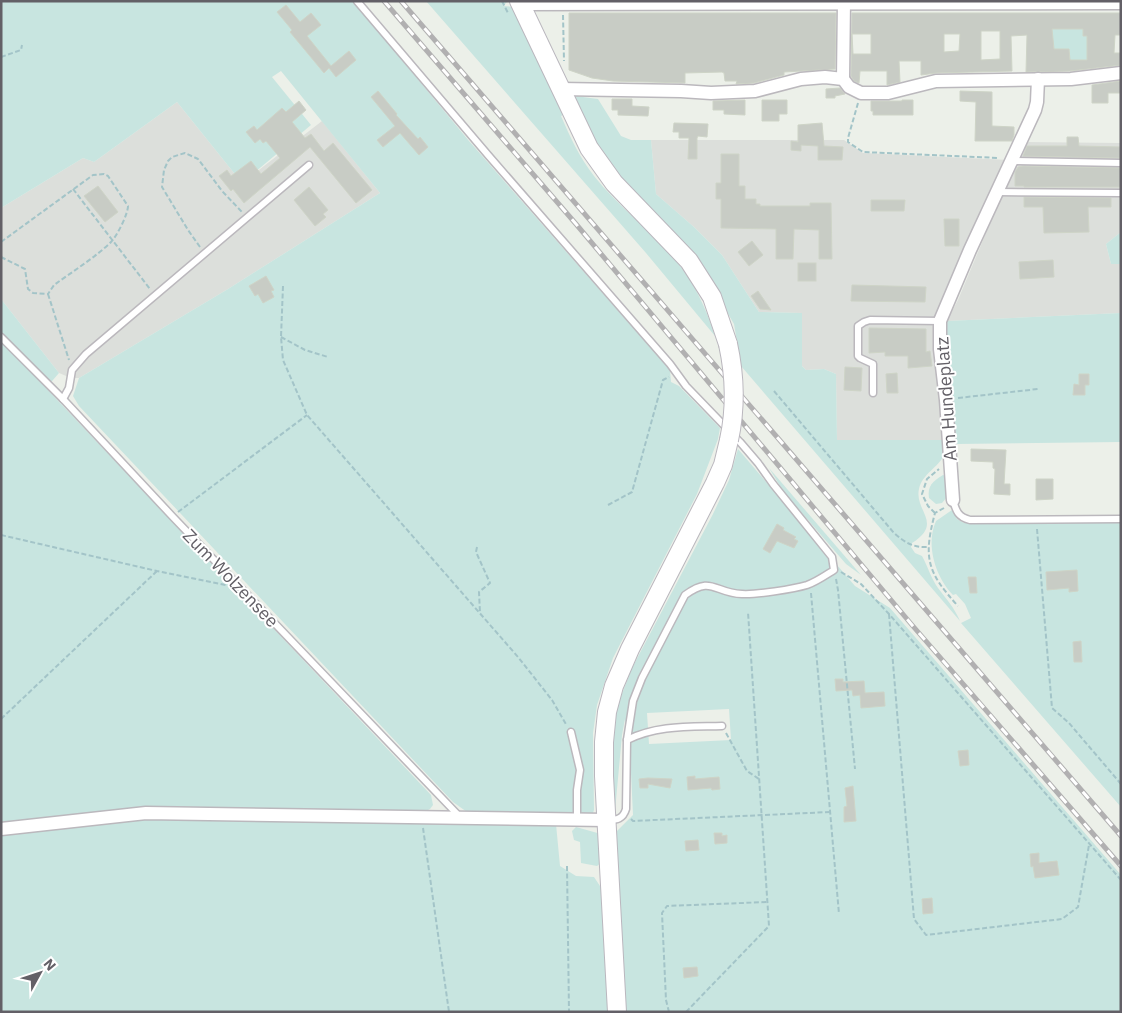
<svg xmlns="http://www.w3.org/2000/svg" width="1122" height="1013" font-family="'IBM Plex Sans',sans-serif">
<rect width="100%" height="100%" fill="#ecf0e9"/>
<g fill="#dcdfdb">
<polygon points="177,102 242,183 322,121 380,193 228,289 79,378 71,378 59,373 1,299 1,208 83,158 94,162"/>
<polygon points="651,140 844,140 863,153 1009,160 937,312 946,440 837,440 836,374 824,369 806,370 802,366 802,313 759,312 722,255 694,227 656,194"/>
<polygon points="1024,142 1121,143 1121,232 1106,244 1111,264 1121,264 1121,313 947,321 958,300"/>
</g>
<g fill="#c8e5e0" fill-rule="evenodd">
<polygon points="1,1 353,1 469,141 670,370 671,382 679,386 720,428 718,439 697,494 613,658 597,705 593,733 594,810 593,813 467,812 453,802 79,406 73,396 79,378 228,289 380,193 281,71 272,77 311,125 242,183 177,102 94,162 83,158 1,208"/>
<path d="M426,1H508L503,6L515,7L565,114L561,116C570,137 580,158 594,176C622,211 660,237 686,274C699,293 708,314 715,336L646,253Z"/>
<polygon points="1052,29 1083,29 1083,36 1092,36 1087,60 1070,60 1069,49 1066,49 1054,61 1054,45 1048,45 1052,35"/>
<path d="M575,96L598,99L621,136L631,140H651L656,194L694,227L722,255L759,312L802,313V366L806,370L824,369L836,374L837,440H946C946,444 946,451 944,455C939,467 922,474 919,489C914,511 944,523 912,543L911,547L915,553L922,556C928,567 931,578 938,588C947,600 954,607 960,621L741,366L734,324L699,264L631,191L598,151L573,98Z"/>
<polygon points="1121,232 1121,264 1111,264 1106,244"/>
<polygon points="1,299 59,373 46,388 431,795 433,805 430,809 424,812 142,811 1,826"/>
<polygon points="1121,313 1121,442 956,444 946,348 947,321"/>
<path d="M738,449L855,586L890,608L1121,875V1012H622L612,836L633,815L631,773L625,719L622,735L615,811L612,812V739L616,709L632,668L713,514L729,480ZM729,709L731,740L649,744L647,713Z"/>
<polygon points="769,468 861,575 846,564 783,491"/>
<path d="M943,475L946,476L947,497L942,503L936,504L929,498C927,486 933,481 943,475Z"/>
<path d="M952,510L957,519L964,523L1121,521V807L961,623L971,618L965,604L956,594L953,595C936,578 925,545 936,521Z"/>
<polygon points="145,816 556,824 560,866 576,876 594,877 604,892 611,1012 1,1012 1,832"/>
<polygon points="576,827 601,834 603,861 597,866 581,863 580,842 574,840 572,831"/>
</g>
<g fill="#c8ccc5" stroke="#ced4c7" fill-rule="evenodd">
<polygon points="286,5 300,22 311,13 321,25 307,36 331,66 349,51 356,60 336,77 329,68 324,73 290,32 292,30 277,12"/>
<polygon points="569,13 836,13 835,69 784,72 784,75 754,83 736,84 737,81 725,81 724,73 722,72 685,73 685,83 613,81 592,78 569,70"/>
<path d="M852,13H1121V35H1115L1114,53H1121V65L1070,71L1026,72L1027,35L1011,36L1012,71L936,73L921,75V61H899L900,82L887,85V71H860L859,83L854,81L851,76ZM1052,29H1083V36H1087V60H1070L1069,49H1054ZM981,31H1000V59L981,60ZM852,34H871V54H853ZM944,34H960L959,51L944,52Z"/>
<polygon points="1121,81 1121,93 1108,93 1108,103 1092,103 1092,85"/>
<polygon points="840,88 845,94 835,96 835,98 826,98 826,89"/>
<polygon points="378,91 397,114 396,115 418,139 420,137 428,147 419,155 400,133 383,147 377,140 395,126 371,97"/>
<polygon points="960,91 992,92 992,126 1014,127 1014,135 1012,141 975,141 976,102 960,101"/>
<polygon points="612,99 632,99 632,106 649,107 648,116 618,115 618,110 612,110"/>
<polygon points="745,100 745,115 724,114 724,110 713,110 713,101"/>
<polygon points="762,100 787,100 787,114 779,114 779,121 762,121"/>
<polygon points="902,100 913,100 913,115 873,115 873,111 871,111 871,101 902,101"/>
<polygon points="299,101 306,110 292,122 305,138 311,134 324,151 333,143 372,190 356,203 310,147 244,203 233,189 231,191 219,176 227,170 231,176 251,161 261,174 280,158 266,141 263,143 260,139 255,143 246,132 254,126 257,130 282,108 286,112"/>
<polygon points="674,123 708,124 707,137 698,136 697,138 697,159 688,159 689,138 679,138 679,132 673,132"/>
<polygon points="822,123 824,146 843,147 842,160 818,160 818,146 801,145 801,151 791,150 791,141 798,142 798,125"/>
<polygon points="1067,137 1078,137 1079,146 1121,147 1121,158 1023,156 1027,146 1067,146"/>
<polygon points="721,154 739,154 739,186 745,186 745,199 756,199 756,204 760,204 760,206 810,206 810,203 831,203 832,259 819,259 819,230 794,229 793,259 776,259 776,229 721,228 721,199 716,199 716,183 721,183"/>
<polygon points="1023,166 1121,168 1121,187 1024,187 1024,186 1015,186 1015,172 1018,167"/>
<polygon points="98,186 118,212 105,222 84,196"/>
<polygon points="309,187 328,210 323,214 326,217 315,226 294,200"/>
<polygon points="1024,197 1111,198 1111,207 1088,207 1089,232 1044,233 1043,207 1024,207"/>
<polygon points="871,200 905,200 904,211 871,211"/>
<polygon points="944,219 959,219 959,246 945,246"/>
<polygon points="752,241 763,255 749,266 738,252"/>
<polygon points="1053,260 1054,277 1020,279 1019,262"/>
<rect x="798" y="263" width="18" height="18"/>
<polygon points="266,276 274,290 271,291 274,297 263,303 258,294 255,296 249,286"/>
<polygon points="852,285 926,287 925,302 851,301"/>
<polygon points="758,291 771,310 760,309 751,296"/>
<polygon points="869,328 926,329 926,352 930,351 932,366 908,368 908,356 885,356 885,352 869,353"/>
<polygon points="845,367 862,368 861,391 844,390"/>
<polygon points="897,373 898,393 887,393 886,374"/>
<polygon points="1079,374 1089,374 1089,385 1085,385 1085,395 1073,395 1074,384 1079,385"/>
<polygon points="971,449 1006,450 1004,484 1010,484 1010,495 994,494 995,469 993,468 993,462 971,461"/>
<polygon points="1036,479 1053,479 1053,499 1036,500"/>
<polygon points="777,524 784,528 783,530 796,537 794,539 798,541 794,548 777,541 770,553 763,549"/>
<polygon points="1077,570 1078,591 1069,592 1069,588 1047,590 1046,572"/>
<polygon points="968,577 976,577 977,593 970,593"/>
<polygon points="1081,641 1082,662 1074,662 1073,642"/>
<polygon points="835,679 843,679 843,682 864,681 865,693 884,692 885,706 861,708 860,695 853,696 852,690 836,691"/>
<polygon points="968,750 969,765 960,766 958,751"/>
<polygon points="695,776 695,779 719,777 720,789 712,790 711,788 688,790 687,777"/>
<polygon points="648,778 672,779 670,788 648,784 648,788 640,788 639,779"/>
<polygon points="853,786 856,821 844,822 844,807 847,806 845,788"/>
<polygon points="714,833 722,833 722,836 727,835 727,843 715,844"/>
<polygon points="698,840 699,850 686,851 685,841"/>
<polygon points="1039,853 1039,863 1057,861 1059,875 1035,878 1033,866 1031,867 1030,854"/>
<polygon points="932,898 933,913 923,914 922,899"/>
<polygon points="697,967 698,976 684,978 683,968"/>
</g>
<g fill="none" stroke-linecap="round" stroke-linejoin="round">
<defs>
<g id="service">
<path d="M357,1L488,155L670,364L686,386L740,442L758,463L773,484L832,557L834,570C826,575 816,582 807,585C794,589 755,595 742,594C714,593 712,575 685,595L642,678L633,701L627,740L626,809C623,819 617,820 608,820"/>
<polyline points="1011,161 1121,163"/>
<polyline points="997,192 1121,193"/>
<polyline points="1,337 63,399 172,516 460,817"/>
<polyline points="873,393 873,364 860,358 858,356 858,326 864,322 870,320 940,321"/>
<polyline points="63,399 69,388 72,370 86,354 309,165"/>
<path d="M953,500C956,511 958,517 970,520L1121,519"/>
<polyline points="571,732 580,770 577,790 577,819"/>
<path d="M627,740C657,725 689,727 722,726"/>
</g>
<g id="minor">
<polyline points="520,4 1121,3"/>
<polyline points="843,79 844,1"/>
<polyline points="560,89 681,91 711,93 755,91 801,79 825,77 843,79 849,87 861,93 888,93 936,81 1071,79 1121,73"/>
<polyline points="953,500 946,400 940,349 940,321 970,250 1035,110 1037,102 1038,79"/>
<polyline points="1,829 146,813 606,820"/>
</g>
<g id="secondary">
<polyline points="519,1 589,148 614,183 689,261 712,297 728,344"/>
<polyline points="617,1012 604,776 604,742 607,712 614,686 630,649 715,483 723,465 729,440"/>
</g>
</defs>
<use href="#service" stroke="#bbb8bd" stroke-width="9"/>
<use href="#minor" stroke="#bbb8bd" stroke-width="15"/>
<use href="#secondary" stroke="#bab7be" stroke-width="20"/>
<g stroke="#a3c4c8" stroke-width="2" stroke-dasharray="5 2.5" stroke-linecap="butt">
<polyline points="502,1 508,13"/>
<polyline points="563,15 564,61"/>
<polyline points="1,57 21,50 22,45"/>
<polyline points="858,103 848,138 848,142 863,152 999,158"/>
<polyline points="73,189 150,289"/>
<path d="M1,242L93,175L104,174L108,176L128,206C128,214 117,236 111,242C97,256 72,272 54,285L48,294"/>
<polyline points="200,247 188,230 162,187 164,170 168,161 172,157 185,153 198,159 222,191 242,212"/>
<polyline points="1,257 25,269 28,289 33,293 48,294"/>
<polyline points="283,286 281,337 283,360 307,415 518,657 552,700 567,726"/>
<polyline points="48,294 69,360"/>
<polyline points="281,337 305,350 328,357"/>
<path d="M774,391L894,533C904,542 914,548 927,547"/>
<polyline points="958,398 1038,389"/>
<polyline points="608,505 632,492 663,380 669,377"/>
<path d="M944,508L935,513C923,558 927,572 958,606"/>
<polyline points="178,512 307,415"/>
<polyline points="935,513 928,506 922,494 927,479 939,469"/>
<polyline points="1037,529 1052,708 1069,723 1121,784"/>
<polyline points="1,535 157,571 226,585"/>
<polyline points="477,547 476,552 490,583 479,592 480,613"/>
<polyline points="841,572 861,584 889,614 1121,880"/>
<polyline points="836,579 838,590 855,769"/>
<polyline points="811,593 839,914"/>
<polyline points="889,614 914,919 926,935 1062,919 1078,907 1089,845"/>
<polyline points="1,719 157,571"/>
<polyline points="726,733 747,771 759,779"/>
<polyline points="631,819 633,821 830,812"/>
<polyline points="423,828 449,1012"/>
<polyline points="567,866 569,1012"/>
<polyline points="669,1012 666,1000 662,913 667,906 767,902"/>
<polyline points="686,1012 769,926 748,612"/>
</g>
<use href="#service" stroke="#fff" stroke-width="6"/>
<use href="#minor" stroke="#fff" stroke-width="12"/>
<use href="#secondary" stroke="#fff" stroke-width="18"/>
<defs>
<g id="rail">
<polyline points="384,1 576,224 912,625 1121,866"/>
<polyline points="401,1 1121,836"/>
</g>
</defs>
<use href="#rail" stroke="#b1b0b1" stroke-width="5"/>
<use href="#rail" stroke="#fff" stroke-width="3" stroke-dasharray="9" stroke-linecap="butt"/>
<defs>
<path id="secondary-bridge" d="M728,344C735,376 736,408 729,440"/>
</defs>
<use href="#secondary-bridge" stroke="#bab7be" stroke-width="20" stroke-linecap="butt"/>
<use href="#secondary-bridge" stroke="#fff" stroke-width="18"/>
</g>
<g text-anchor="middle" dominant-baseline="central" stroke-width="4" stroke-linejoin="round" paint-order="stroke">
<g font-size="18" fill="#636067" stroke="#fff">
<text transform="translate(946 399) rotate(-94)">Am Hundeplatz</text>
<text transform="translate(231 578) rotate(46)">Zum Wolzensee</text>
</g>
</g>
<rect width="1122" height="1013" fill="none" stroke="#636067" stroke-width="5"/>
<g transform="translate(40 973) rotate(50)" stroke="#ffffff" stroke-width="4" paint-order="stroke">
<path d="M0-4L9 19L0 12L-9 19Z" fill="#636067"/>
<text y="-8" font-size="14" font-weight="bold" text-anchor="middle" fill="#636067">N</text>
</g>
</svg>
